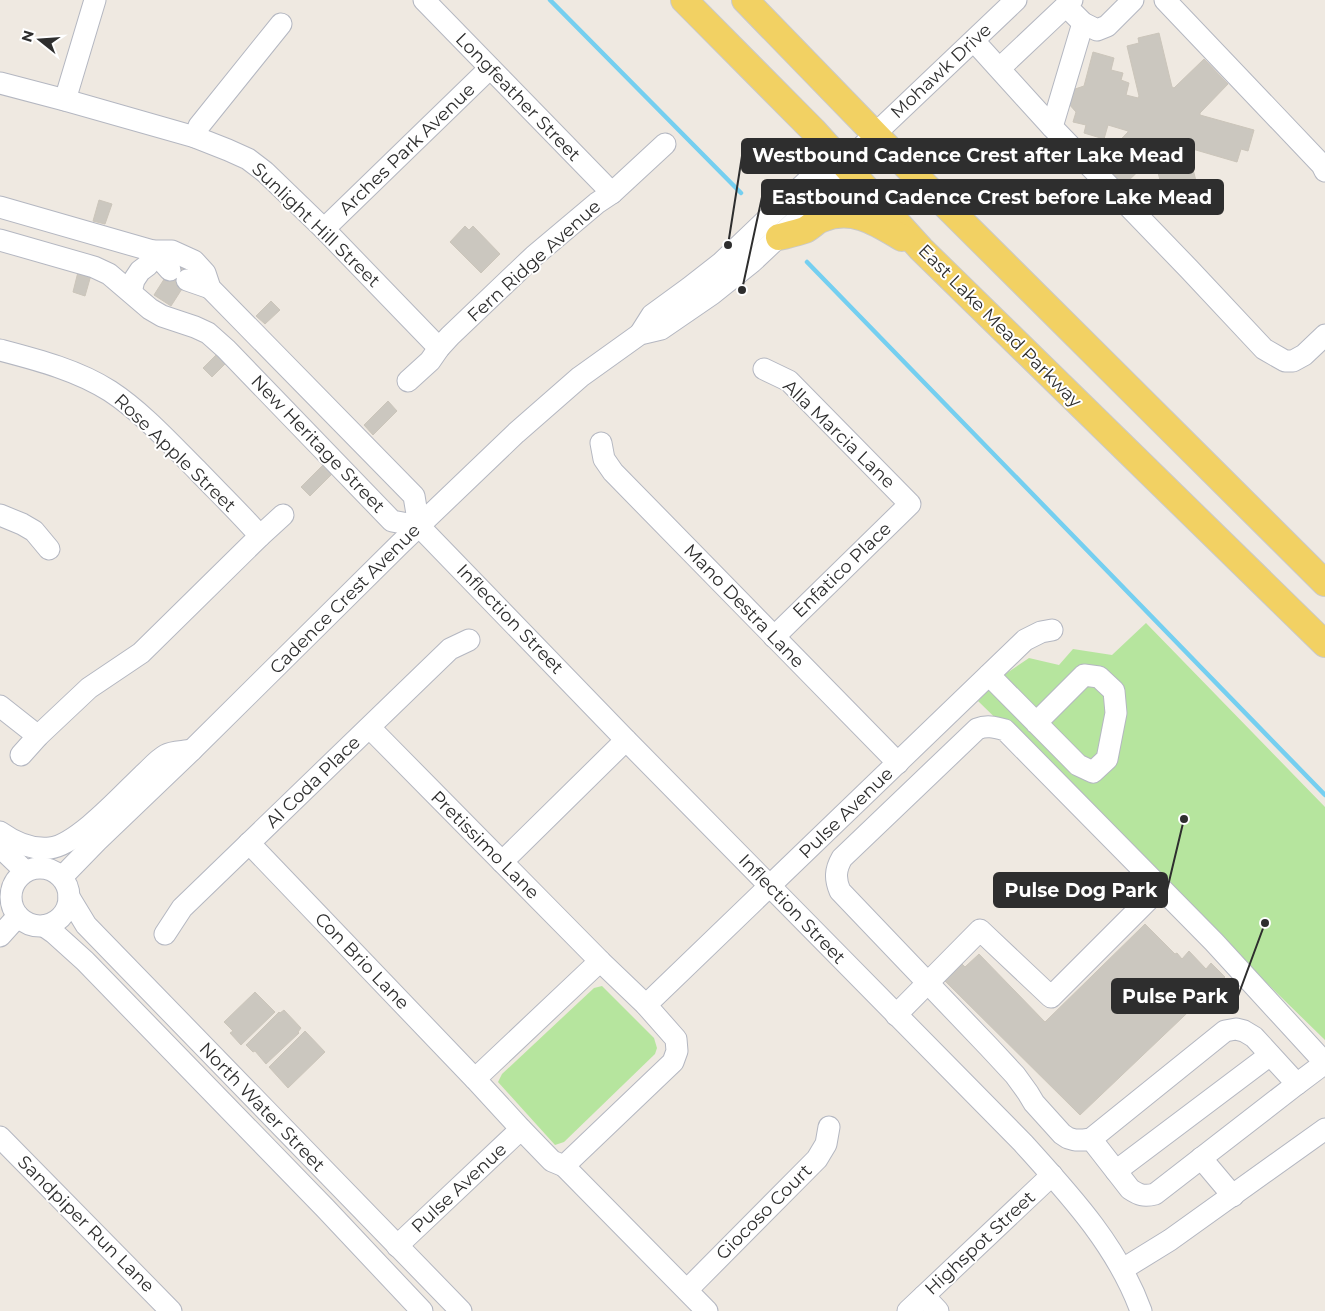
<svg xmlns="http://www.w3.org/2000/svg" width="1325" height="1311" font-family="Montserrat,sans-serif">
<rect width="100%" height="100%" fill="#efe9e1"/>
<g fill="#b6e59e">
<polygon points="1146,623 1325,807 1325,1040 978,701 1001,677 1029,658 1059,665 1073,649 1112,655"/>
<polygon points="602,986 654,1038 657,1048 655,1054 564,1142 555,1145 498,1082 502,1074 594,988"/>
</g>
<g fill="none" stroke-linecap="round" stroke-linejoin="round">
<g stroke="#75cff0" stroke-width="4.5">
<polyline points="550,0 741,193"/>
<polyline points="807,262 1325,795"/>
</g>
</g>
<g fill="#cbc7bf" stroke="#cbc5ba">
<polygon points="1159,33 1172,87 1174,88 1204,59 1228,84 1200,113 1200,115 1254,130 1248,151 1241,149 1237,162 1189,148 1188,149 1200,197 1187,200 1189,208 1169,213 1154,158 1153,157 1123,186 1099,162 1128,132 1128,131 1108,125 1104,139 1084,133 1086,125 1073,122 1076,112 1068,103 1072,90 1084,86 1093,52 1114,58 1111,70 1123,73 1121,80 1129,83 1126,95 1138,98 1139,96 1127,46 1139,43 1138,38"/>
<polygon points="99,200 112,204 105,224 93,221"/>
<polygon points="465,226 469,230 473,226 500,254 481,273 450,242"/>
<polygon points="177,259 194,270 171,306 154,295"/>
<polygon points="78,272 91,275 85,296 73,292"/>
<polygon points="271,301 280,310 265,324 256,316"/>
<polygon points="218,353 227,362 212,377 203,368"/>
<polygon points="388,401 397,411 373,435 364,425"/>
<polygon points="325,463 334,472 310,496 301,487"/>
<polygon points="1145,924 1175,954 1177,953 1182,959 1189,951 1206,969 1211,963 1225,977 1080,1115 941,977 958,960 965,967 979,954 1045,1022"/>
<polygon points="255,992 275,1012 241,1045 230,1033 233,1031 224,1022"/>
<polygon points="284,1010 301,1028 298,1032 299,1033 266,1064 255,1051 253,1052 246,1045 279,1012 280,1013"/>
<polygon points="305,1031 325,1052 288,1088 269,1067"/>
</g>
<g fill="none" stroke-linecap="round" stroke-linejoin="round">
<defs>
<g id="minor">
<polyline points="424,0 612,193"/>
<polyline points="1165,0 1322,165 1325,171"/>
<polyline points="1073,13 1083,23 1097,30 1107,26 1133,0"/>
<polyline points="1083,23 1052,127 1189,269 1264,349 1285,361 1293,361 1304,355 1325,335"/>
<polyline points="974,41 1052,127"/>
<polyline points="1000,68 1072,0"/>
<polyline points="0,83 65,100 195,137 228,150 248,159 265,172 324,229 439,348"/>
<polyline points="65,100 95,0"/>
<polyline points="195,137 199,126 281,24"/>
<polyline points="0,207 153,251 170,270"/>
<polyline points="324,229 490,68"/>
<polyline points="0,240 94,267 109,274 150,309 162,316 195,327 208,333 226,349 392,521 419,526"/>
<polyline points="187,280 210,288"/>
<polyline points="131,292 134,280 140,271 148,265 153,251 172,251 194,261 205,273 210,288 414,496 419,526"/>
<polyline points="640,334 652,315 689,288 721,263 806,182 844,165"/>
<path d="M0,350C38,360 77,370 110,391C142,412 170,443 197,470C218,492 240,513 260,536"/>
<polyline points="764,369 789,381 910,504 774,637"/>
<polyline points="408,381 430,361 439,348 450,336 534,256 597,203 612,193 665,144"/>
<polyline points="601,443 604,459 613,472 898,763"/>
<polyline points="0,515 22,524 34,531 49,549"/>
<path d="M419,526L626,740L1023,1143C1069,1194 1117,1245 1141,1311"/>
<polyline points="989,675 1078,765 1093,772 1107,759 1116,713 1114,691 1099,677 1084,675 1036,723"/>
<polyline points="0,706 38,736"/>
<polyline points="370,728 600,961"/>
<polyline points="21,755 38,736 89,688 141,653 260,536 283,515"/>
<path d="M0,832C14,842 31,850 50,848C77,845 122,795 143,775C150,769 157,760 166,755C173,751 184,752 192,750"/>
<polyline points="249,843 475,1079"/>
<polyline points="0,847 25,871"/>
<polyline points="502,862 626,740"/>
<circle cx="40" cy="897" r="29"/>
<polyline points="62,877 97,841 192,750 399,545 516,433 580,377 640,334 661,329 712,294 752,262 820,198 845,164 875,134 1016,0"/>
<polyline points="69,897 86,925 461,1311"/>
<polyline points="44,926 54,933 85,961 325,1208 422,1311"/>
<polyline points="165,934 182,908 450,649 469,640"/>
<polyline points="0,936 18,916"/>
<polyline points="896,1015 980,930 1051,997 1160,888"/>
<polyline points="1297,1084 1325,1063"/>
<polyline points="521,1129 475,1079 600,961 646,1005"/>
<polyline points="0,1137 171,1311"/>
<path d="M1091,1139L1130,1189C1139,1195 1144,1197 1155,1194L1297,1084L1254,1037L1244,1031L1236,1029L1225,1031L1091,1139L1084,1140H1075L1068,1138L1062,1134L1034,1103L1028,1093L1015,1075L989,1047L840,891C835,879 835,870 842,858L977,729C987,725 994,727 1005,730L1214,942L1325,1063"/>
<polyline points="1201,1158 1233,1196"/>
<polyline points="564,1166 707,1311"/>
<polyline points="1116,1171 1270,1055"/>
<polyline points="397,1246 521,1129 552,1161 564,1166 673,1062 677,1051 676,1039 646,1005 1025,640 1041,632 1052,630"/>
<polyline points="1123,1269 1170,1240 1325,1129"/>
<polyline points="687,1290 817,1159 826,1144 829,1127"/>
<polyline points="924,1296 938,1311"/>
<polyline points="908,1311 1052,1175"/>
</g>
<g id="major">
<polyline points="684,0 813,130 921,249 1325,644"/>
<polyline points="745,0 909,169 1325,583"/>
<path d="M779,237C787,235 797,233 805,230C811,227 816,221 822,219C852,206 877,223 902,238"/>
</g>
</defs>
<use href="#minor" stroke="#b4b7c1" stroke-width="23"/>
<use href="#major" stroke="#c9c9c9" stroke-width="28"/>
<use href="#minor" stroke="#fff" stroke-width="21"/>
<use href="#major" stroke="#f2d163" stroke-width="26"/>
</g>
<g text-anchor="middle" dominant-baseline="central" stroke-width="4" stroke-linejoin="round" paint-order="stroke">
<g font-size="18" fill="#2e2e2e" stroke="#fff">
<text transform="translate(941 71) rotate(-43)">Mohawk Drive</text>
<text transform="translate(518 97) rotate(46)">Longfeather Street</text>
<text transform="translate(407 149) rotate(-44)">Arches Park Avenue</text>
<text transform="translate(316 225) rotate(44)">Sunlight Hill Street</text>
<text transform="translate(534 261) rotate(-42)">Fern Ridge Avenue</text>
<text transform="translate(1000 326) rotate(45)">East Lake Mead Parkway</text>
<text transform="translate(839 434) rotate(44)">Alla Marcia Lane</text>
<text transform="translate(318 444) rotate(46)">New Heritage Street</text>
<text transform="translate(175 453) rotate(44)">Rose Apple Street</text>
<text transform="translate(842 570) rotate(-44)">Enfatico Place</text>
<text transform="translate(345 599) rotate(-45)">Cadence Crest Avenue</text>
<text transform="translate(744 606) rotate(46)">Mano Destra Lane</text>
<text transform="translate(510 619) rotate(46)">Inflection Street</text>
<text transform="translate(313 782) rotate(-44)">Al Coda Place</text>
<text transform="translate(846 813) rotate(-44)">Pulse Avenue</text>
<text transform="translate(485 845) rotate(45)">Pretissimo Lane</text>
<text transform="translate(792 909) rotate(46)">Inflection Street</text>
<text transform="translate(362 961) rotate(46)">Con Brio Lane</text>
<text transform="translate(262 1107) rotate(46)">North Water Street</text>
<text transform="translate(459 1188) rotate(-43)">Pulse Avenue</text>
<text transform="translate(764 1212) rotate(-45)">Giocoso Court</text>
<text transform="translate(86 1224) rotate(45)">Sandpiper Run Lane</text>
<text transform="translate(980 1243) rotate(-43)">Highspot Street</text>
</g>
</g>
<path fill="none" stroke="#2e2e2e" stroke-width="2" d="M728 245L742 156M742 290L762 197M1184 819L1167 890M1265 923L1238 996"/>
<g fill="#2e2e2e" stroke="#fff" stroke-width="2">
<circle cx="728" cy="245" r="5"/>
<circle cx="742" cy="290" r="5"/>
<circle cx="1184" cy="819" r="5"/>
<circle cx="1265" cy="923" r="5"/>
</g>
<g fill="#2e2e2e" stroke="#2e2e2e" stroke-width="2">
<rect x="742" y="139" width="452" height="34" rx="5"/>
<rect x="762" y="180" width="461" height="34" rx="5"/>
<rect x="994" y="873" width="173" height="34" rx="5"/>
<rect x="1112" y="979" width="126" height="34" rx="5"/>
</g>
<g font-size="19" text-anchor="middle" font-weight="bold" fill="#fff">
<text x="968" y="162">Westbound Cadence Crest after Lake Mead</text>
<text x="992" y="204">Eastbound Cadence Crest before Lake Mead</text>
<text x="1081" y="897">Pulse Dog Park</text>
<text x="1175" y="1003">Pulse Park</text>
</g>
<g transform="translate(40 40) rotate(287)" stroke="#ffffff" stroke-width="4" paint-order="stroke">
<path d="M0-4L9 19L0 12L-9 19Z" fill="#2e2e2e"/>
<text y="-8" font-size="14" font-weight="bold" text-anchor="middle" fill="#2e2e2e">N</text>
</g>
</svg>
